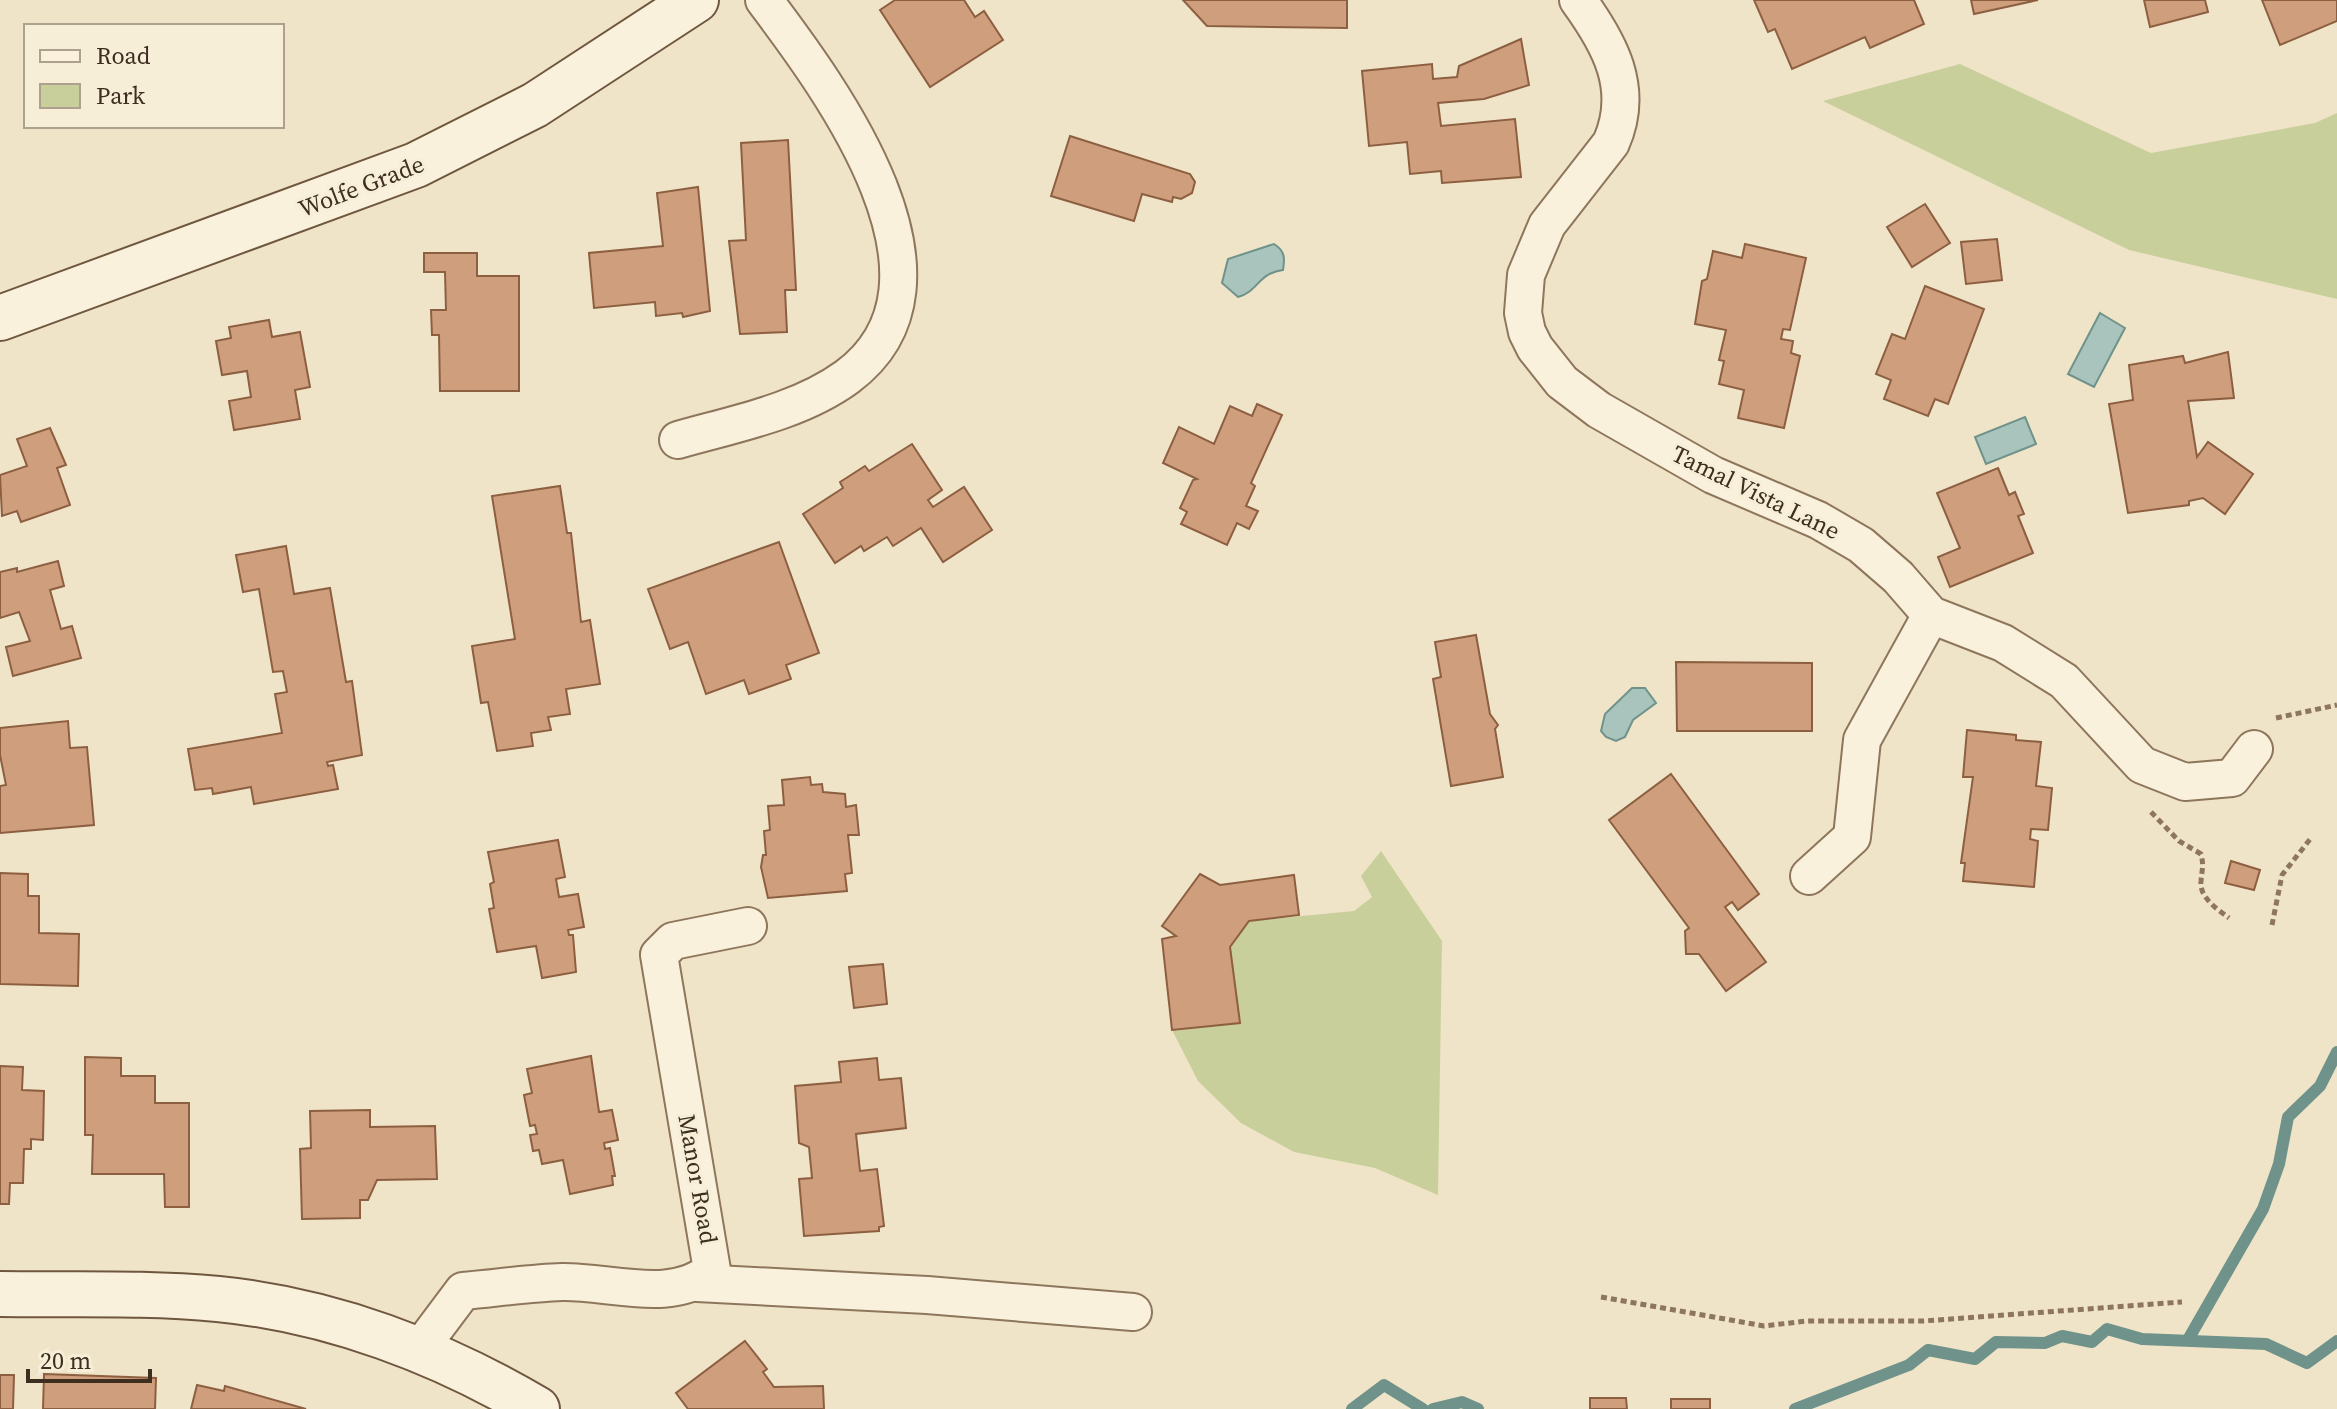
<svg xmlns="http://www.w3.org/2000/svg" width="2337" height="1409" font-family="'Source Serif 4',serif">
<rect width="100%" height="100%" fill="#f0e4c8"/>
<g fill="#c9cf9b">
<polygon points="1960,64 2151,153 2315,123 2337,113 2337,299 2129,250 1823,101"/>
<polygon points="1381,851 1442,941 1438,1195 1375,1168 1294,1152 1241,1123 1198,1081 1172,1030 1239,1023 1230,947 1249,921 1354,911 1372,897 1361,876"/>
</g>
<g fill="#a9c4bc" stroke="#6f938a" stroke-width="2">
<path d="M1274,244C1285,251 1285,258 1283,270C1258,273 1258,292 1238,297L1222,283L1228,259Z"/>
<polygon points="2100,313 2125,328 2094,387 2068,374"/>
<polygon points="2025,417 2036,444 1986,464 1975,437"/>
<polygon points="1632,688 1645,688 1656,703 1633,720 1625,737 1616,741 1606,737 1601,731 1605,714"/>
</g>
<g fill="none" stroke-linecap="round" stroke-linejoin="round">
<g stroke="#6f938a" stroke-width="12">
<polyline points="2189,1338 2263,1209 2279,1164 2288,1117 2320,1086 2337,1052"/>
<polyline points="1352,1409 1384,1385 1423,1409"/>
<polyline points="1433,1409 1462,1402 1478,1409"/>
<polyline points="1795,1409 1909,1365 1928,1350 1975,1359 1996,1342 2045,1343 2062,1336 2092,1342 2107,1329 2142,1339 2266,1344 2307,1363 2337,1341"/>
</g>
</g>
<g fill="#cf9f7d" stroke="#8d5f41" stroke-width="2">
<polygon points="895,0 964,0 975,17 984,11 1003,40 930,87 880,10"/>
<polygon points="1183,0 1347,0 1347,28 1207,26"/>
<polygon points="1754,0 1914,0 1924,24 1870,48 1865,37 1792,69 1775,29 1768,32"/>
<polygon points="1971,0 2038,0 1974,14"/>
<polygon points="2144,0 2205,0 2208,12 2150,27"/>
<polygon points="2262,0 2337,0 2337,21 2280,45"/>
<polygon points="1521,39 1529,85 1484,99 1438,103 1441,126 1515,119 1521,177 1442,183 1441,171 1410,174 1407,142 1369,146 1362,71 1432,64 1433,79 1457,77 1459,66"/>
<polygon points="1070,136 1190,174 1195,182 1192,193 1181,199 1173,197 1172,202 1142,194 1134,221 1051,196"/>
<polygon points="788,140 796,290 785,290 787,332 740,334 729,241 746,240 741,143"/>
<polygon points="698,187 710,311 683,317 682,313 656,316 655,302 594,308 589,253 663,246 657,193"/>
<polygon points="1925,204 1950,243 1912,267 1887,227"/>
<polygon points="1997,239 2002,280 1966,284 1961,242"/>
<polygon points="1745,244 1806,258 1790,330 1783,329 1781,339 1793,341 1791,353 1800,356 1784,428 1738,418 1744,390 1719,384 1724,361 1719,360 1726,330 1695,324 1702,281 1707,279 1713,251 1742,258"/>
<polygon points="424,253 477,253 477,276 519,276 519,391 440,391 439,335 432,335 431,310 446,310 445,272 424,272"/>
<polygon points="1925,286 1984,309 1948,404 1935,399 1928,416 1884,399 1891,380 1876,374 1892,334 1905,339"/>
<polygon points="269,320 272,337 300,332 310,387 295,390 300,419 234,430 229,401 251,397 247,371 222,375 216,341 231,338 229,327"/>
<polygon points="2228,352 2234,398 2188,401 2197,457 2208,442 2253,474 2225,514 2203,498 2189,501 2189,505 2128,513 2109,404 2133,400 2129,365 2183,356 2185,363"/>
<polygon points="1257,404 1282,415 1251,483 1255,486 1246,506 1258,511 1249,529 1237,523 1227,545 1181,524 1187,512 1180,508 1193,480 1197,479 1163,463 1179,427 1214,444 1230,406 1252,416"/>
<polygon points="50,428 66,465 57,468 70,505 21,522 17,511 2,516 0,475 27,466 17,439"/>
<polygon points="912,444 942,490 928,500 933,507 964,487 992,530 943,562 921,528 893,546 887,537 864,551 861,546 835,563 803,514 843,488 840,482 865,466 869,471"/>
<polygon points="1998,468 2009,495 2015,492 2024,514 2018,516 2033,553 1950,587 1938,557 1960,548 1937,493"/>
<polygon points="560,486 567,533 571,533 581,622 590,620 600,684 566,689 570,714 548,717 551,730 531,733 533,746 497,751 488,702 481,703 472,646 515,639 492,496"/>
<polygon points="779,542 819,653 786,665 791,679 749,694 744,680 706,694 688,642 670,649 648,589"/>
<polygon points="286,546 294,594 330,588 346,682 352,681 362,755 327,762 328,766 333,765 338,789 254,804 251,787 213,794 212,788 195,790 188,749 282,733 275,694 287,692 283,671 273,672 259,589 243,592 236,555"/>
<polygon points="58,561 64,586 50,590 61,629 72,626 81,658 13,676 6,647 30,641 19,612 0,618 0,572 17,568 17,572"/>
<polygon points="1476,635 1490,714 1498,725 1495,729 1503,777 1451,786 1433,679 1441,677 1435,642"/>
<polygon points="1676,662 1812,663 1812,731 1677,731"/>
<polygon points="68,721 70,748 87,747 94,825 0,833 0,786 6,785 0,755 0,728"/>
<polygon points="1967,730 2016,735 2016,740 2041,742 2036,786 2052,788 2048,830 2031,829 2030,839 2038,841 2034,887 1963,881 1965,863 1961,863 1973,777 1963,777"/>
<polygon points="1671,774 1759,894 1738,910 1732,902 1725,907 1766,962 1726,991 1699,954 1686,954 1685,931 1689,928 1609,820"/>
<polygon points="810,777 811,785 822,784 823,792 845,794 846,807 856,805 859,835 848,835 852,873 845,874 847,891 768,898 761,867 763,855 766,855 764,831 770,830 768,806 784,805 782,780"/>
<polygon points="558,840 565,877 556,879 559,897 578,894 584,927 568,930 569,935 573,935 576,972 542,978 536,946 497,952 489,909 494,908 490,884 494,882 488,852"/>
<polygon points="2231,861 2260,870 2254,890 2225,883"/>
<polygon points="0,873 28,874 28,896 39,896 39,933 79,934 78,986 0,984"/>
<polygon points="1200,874 1220,885 1294,875 1299,915 1249,921 1230,947 1240,1023 1172,1030 1162,939 1176,936 1162,926"/>
<polygon points="883,964 887,1004 854,1008 849,967"/>
<polygon points="591,1056 599,1112 612,1110 618,1140 604,1143 605,1149 610,1148 615,1176 612,1176 613,1185 570,1194 563,1160 542,1164 539,1150 533,1151 530,1135 537,1134 535,1125 530,1126 524,1095 532,1093 527,1069"/>
<polygon points="85,1057 121,1058 121,1076 155,1076 155,1103 189,1103 189,1207 165,1207 164,1174 92,1174 93,1135 85,1135"/>
<polygon points="877,1058 879,1080 901,1078 906,1128 856,1134 860,1171 877,1169 884,1226 879,1227 879,1231 804,1236 799,1179 812,1178 809,1147 799,1143 795,1086 841,1082 839,1062"/>
<polygon points="0,1066 23,1067 22,1090 44,1091 43,1140 31,1139 31,1149 24,1149 23,1183 10,1183 9,1204 0,1204"/>
<polygon points="370,1110 370,1127 435,1126 437,1179 377,1180 368,1200 360,1200 360,1218 302,1219 300,1149 311,1148 310,1111"/>
<polygon points="745,1341 767,1369 763,1372 774,1387 823,1386 824,1409 688,1409 676,1393"/>
<polygon points="44,1374 156,1378 155,1409 43,1409"/>
<polygon points="0,1375 14,1375 13,1409 0,1409"/>
<polygon points="197,1385 224,1391 225,1386 306,1409 191,1409"/>
<polygon points="1590,1398 1626,1398 1627,1409 1590,1409"/>
<rect x="1671" y="1399" width="39" height="10"/>
</g>
<g fill="none" stroke-linecap="round" stroke-linejoin="round">
<defs>
<g id="street">
<path d="M1578,0C1610,44 1635,89 1611,143L1547,225L1526,275L1523,313L1527,332L1535,348L1562,382L1599,410L1713,475L1818,520L1861,545L1898,577L1931,615L2003,643L2064,681L2142,765L2185,782L2232,778L2254,749"/>
<path d="M678,440C734,424 799,412 847,377C975,282 831,89 764,0"/>
<polyline points="1809,876 1852,837 1862,740 1931,615"/>
<polyline points="697,1283 927,1295 1133,1312"/>
<path d="M418,1351L463,1291C496,1288 530,1283 562,1282C610,1281 673,1305 712,1270L659,955L673,941L748,926"/>
</g>
<g id="secondary">
<polyline points="0,318 416,165 535,105 696,0"/>
<path d="M0,1294C73,1295 146,1292 218,1299C331,1310 441,1352 537,1409"/>
</g>
</defs>
<use href="#street" stroke="#8d765c" stroke-width="40"/>
<use href="#secondary" stroke="#6f573f" stroke-width="48"/>
<g stroke="#8d765c" stroke-width="5" stroke-dasharray="6 4" stroke-linecap="butt">
<polyline points="2276,718 2337,705"/>
<path d="M2151,812L2179,841L2201,854C2204,866 2202,869 2201,881C2199,897 2217,909 2229,918"/>
<polyline points="2272,925 2282,875 2311,838"/>
<polyline points="1601,1297 1764,1326 1807,1321 1923,1321 2182,1302"/>
</g>
<use href="#street" stroke="#faf1dc" stroke-width="36"/>
<use href="#secondary" stroke="#faf1dc" stroke-width="44"/>
</g>
<g text-anchor="middle" dominant-baseline="central" stroke-width="6" stroke-linejoin="round" paint-order="stroke">
<g font-size="24" fill="#3d2e20" stroke="#f7eed8">
<text transform="translate(361 186) rotate(-21)">Wolfe Grade</text>
<text transform="translate(1756 492) rotate(26)">Tamal Vista Lane</text>
<text transform="translate(698 1179) rotate(80)">Manor Road</text>
</g>
</g>
<rect x="24" y="24" width="260" height="104" fill="#f7eed8" stroke="#ada18e" stroke-width="2"/>
<rect x="40" y="50" width="40" height="12" fill="#faf1dc" stroke="#ada18e" stroke-width="2"/>
<text x="96" y="64" font-size="24" fill="#3d2e20">Road</text>
<rect x="40" y="84" width="40" height="24" fill="#c9cf9b" stroke="#ada18e" stroke-width="2"/>
<text x="96" y="104" font-size="24" fill="#3d2e20">Park</text>
<path d="M28 1369v12h122v-12" fill="none" stroke="#3d2e20" stroke-width="4"/>
<text x="40" y="1369" font-size="24" fill="#3d2e20" stroke="#f7eed8" stroke-width="6" paint-order="stroke">20 m</text>
</svg>
